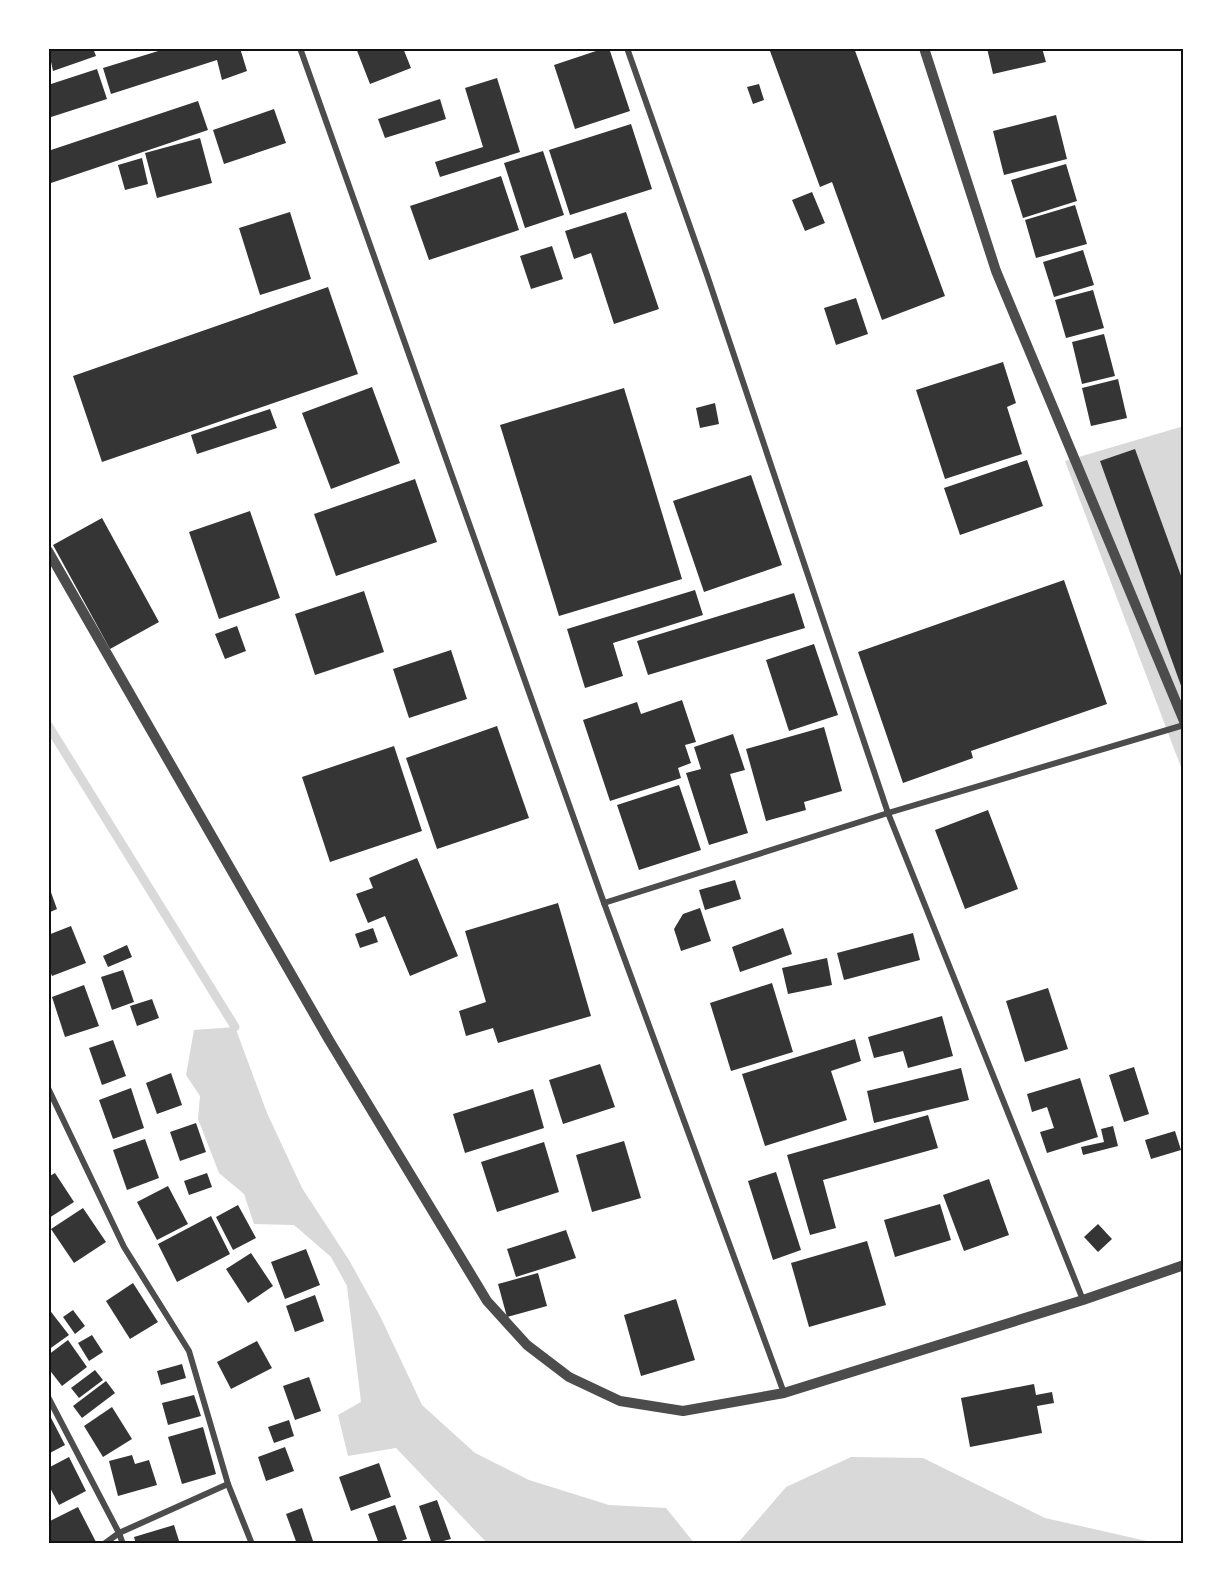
<svg xmlns="http://www.w3.org/2000/svg" width="1232" height="1592" font-family="Signika,sans-serif">
<rect width="100%" height="100%" fill="#fff"/>
<g fill="#d9d9d9">
<polygon points="1184,426 1184,775 1065,461"/>
<polygon points="235,1027 267,1113 302,1188 349,1260 380,1316 422,1405 475,1453 529,1480 609,1505 666,1508 695,1544 488,1544 396,1448 348,1456 338,1415 361,1402 347,1286 331,1257 294,1225 254,1224 244,1194 219,1173 198,1119 200,1096 186,1075 194,1030"/>
<polygon points="851,1457 923,1458 1045,1518 1160,1544 737,1544 786,1487"/>
</g>
<g fill="none" stroke-linecap="round" stroke-linejoin="round">
<polyline stroke="#d9d9d9" stroke-width="9" points="48,725 235,1027"/>
</g>
<g fill="#353535">
<polygon points="48,48 93,48 96,56 53,71"/>
<polygon points="168,48 240,48 247,71 222,80 217,60 111,94 103,68"/>
<polygon points="356,48 403,48 411,68 370,84"/>
<polygon points="605,48 609,48 630,111 575,129 554,65"/>
<polygon points="778,48 854,48 945,296 882,320 832,182 820,187 770,51"/>
<polygon points="987,48 1042,48 1046,62 993,74"/>
<polygon points="97,69 107,99 48,118 48,85"/>
<polygon points="497,78 520,152 440,177 435,162 483,147 465,88"/>
<polygon points="759,84 764,100 753,104 747,87"/>
<polygon points="440,99 446,119 385,138 378,119"/>
<polygon points="198,101 208,130 51,183 48,151"/>
<polygon points="274,109 286,143 224,164 213,130"/>
<polygon points="1056,115 1067,159 1004,175 993,131"/>
<polygon points="631,124 652,189 570,215 549,150"/>
<polygon points="200,138 212,183 157,198 145,153"/>
<polygon points="543,151 564,215 525,228 504,163"/>
<polygon points="142,158 148,184 125,190 118,165"/>
<polygon points="1066,164 1077,201 1023,218 1011,180"/>
<polygon points="501,176 519,230 429,260 410,206"/>
<polygon points="812,192 825,223 805,231 792,200"/>
<polygon points="1075,205 1087,244 1036,258 1025,220"/>
<polygon points="290,212 311,279 260,295 239,228"/>
<polygon points="626,212 659,309 614,324 591,253 574,259 565,231"/>
<polygon points="552,246 563,279 531,289 520,256"/>
<polygon points="1083,250 1094,285 1054,297 1043,262"/>
<polygon points="328,287 358,374 102,462 73,376"/>
<polygon points="1093,290 1104,328 1066,338 1055,300"/>
<polygon points="856,298 868,334 836,345 824,308"/>
<polygon points="1104,334 1115,376 1082,384 1072,342"/>
<polygon points="1003,362 1016,403 1007,407 1022,454 945,479 916,390"/>
<polygon points="1118,379 1127,418 1091,426 1082,388"/>
<polygon points="372,387 400,463 331,489 302,413"/>
<polygon points="624,388 682,579 559,616 500,425"/>
<polygon points="715,403 719,424 700,428 696,408"/>
<polygon points="270,409 277,428 197,454 191,435"/>
<polygon points="1135,449 1184,584 1184,694 1100,461"/>
<polygon points="1027,460 1043,506 960,535 944,488"/>
<polygon points="751,475 782,565 704,592 673,501"/>
<polygon points="415,479 437,542 336,576 314,514"/>
<polygon points="250,511 280,598 219,619 189,532"/>
<polygon points="102,518 159,622 110,649 53,545"/>
<polygon points="1064,580 1107,704 971,751 973,758 903,783 858,652"/>
<polygon points="695,590 703,615 613,643 623,676 585,688 567,629"/>
<polygon points="364,591 384,652 315,675 295,614"/>
<polygon points="794,593 805,628 648,675 637,641"/>
<polygon points="237,626 246,651 225,659 215,634"/>
<polygon points="814,644 838,715 789,731 766,660"/>
<polygon points="451,650 467,699 409,718 393,669"/>
<polygon points="682,700 696,742 685,745 691,763 678,768 681,778 610,801 583,720 637,702 641,714"/>
<polygon points="497,726 529,818 437,849 406,758"/>
<polygon points="824,727 842,791 804,802 806,810 766,821 746,749"/>
<polygon points="733,734 745,770 730,774 748,833 709,845 686,773 701,769 694,747"/>
<polygon points="394,746 422,831 330,862 302,777"/>
<polygon points="679,785 701,850 639,870 617,805"/>
<polygon points="988,810 1018,889 965,909 935,830"/>
<polygon points="417,858 458,956 410,976 385,916 368,923 356,894 373,888 369,878"/>
<polygon points="735,880 741,899 705,910 699,890"/>
<polygon points="48,884 57,909 48,913"/>
<polygon points="558,903 591,1016 498,1043 493,1028 466,1036 459,1011 486,1002 465,931"/>
<polygon points="700,908 711,941 681,951 674,929 683,914"/>
<polygon points="71,926 86,963 52,976 48,966 48,935"/>
<polygon points="373,928 378,942 360,948 355,934"/>
<polygon points="783,928 792,954 740,972 732,947"/>
<polygon points="913,933 920,960 844,980 837,953"/>
<polygon points="127,945 132,957 108,967 103,956"/>
<polygon points="827,958 832,985 788,994 782,968"/>
<polygon points="123,970 134,1002 112,1010 101,977"/>
<polygon points="772,983 793,1052 731,1071 710,1003"/>
<polygon points="84,985 99,1026 65,1037 52,997"/>
<polygon points="1048,988 1068,1049 1025,1062 1006,1001"/>
<polygon points="152,999 159,1018 137,1026 130,1006"/>
<polygon points="942,1016 953,1056 908,1068 903,1051 874,1058 868,1037"/>
<polygon points="855,1039 861,1061 831,1071 847,1120 765,1146 742,1074"/>
<polygon points="113,1040 126,1076 102,1085 89,1048"/>
<polygon points="600,1064 615,1107 563,1124 549,1080"/>
<polygon points="1134,1067 1149,1114 1124,1122 1109,1075"/>
<polygon points="961,1068 969,1100 874,1123 867,1091"/>
<polygon points="171,1073 182,1105 157,1114 146,1083"/>
<polygon points="1080,1078 1098,1137 1047,1153 1040,1132 1054,1128 1047,1107 1032,1112 1027,1094"/>
<polygon points="131,1088 144,1128 113,1139 99,1100"/>
<polygon points="533,1089 544,1128 465,1153 453,1114"/>
<polygon points="928,1115 938,1148 823,1180 836,1228 810,1235 787,1155"/>
<polygon points="196,1123 206,1152 180,1161 170,1132"/>
<polygon points="1113,1126 1118,1146 1083,1155 1081,1147 1104,1142 1101,1129"/>
<polygon points="1175,1131 1181,1150 1151,1159 1145,1140"/>
<polygon points="145,1139 159,1178 127,1190 113,1150"/>
<polygon points="624,1141 641,1198 592,1212 576,1155"/>
<polygon points="544,1142 559,1192 497,1212 481,1162"/>
<polygon points="776,1172 801,1250 773,1260 748,1181"/>
<polygon points="55,1173 74,1202 49,1218 48,1177"/>
<polygon points="207,1173 212,1187 189,1195 184,1181"/>
<polygon points="989,1179 1009,1235 964,1251 943,1195"/>
<polygon points="168,1186 188,1224 157,1240 137,1202"/>
<polygon points="940,1204 951,1240 895,1257 884,1220"/>
<polygon points="238,1205 256,1238 233,1250 216,1217"/>
<polygon points="83,1208 106,1242 74,1263 51,1229"/>
<polygon points="211,1216 230,1254 177,1282 158,1244"/>
<polygon points="1098,1224 1112,1239 1098,1252 1084,1237"/>
<polygon points="566,1230 576,1258 516,1277 507,1249"/>
<polygon points="867,1241 886,1305 809,1327 791,1263"/>
<polygon points="306,1249 320,1285 285,1299 271,1262"/>
<polygon points="251,1253 273,1286 248,1303 226,1269"/>
<polygon points="538,1273 547,1306 507,1317 498,1284"/>
<polygon points="133,1283 158,1322 130,1339 106,1301"/>
<polygon points="315,1295 324,1321 295,1332 286,1306"/>
<polygon points="676,1299 695,1360 641,1376 624,1315"/>
<polygon points="48,1308 69,1335 48,1350"/>
<polygon points="73,1310 85,1326 75,1334 63,1317"/>
<polygon points="92,1335 103,1352 89,1361 78,1343"/>
<polygon points="68,1340 87,1367 62,1386 48,1368 48,1355"/>
<polygon points="257,1341 272,1368 231,1389 217,1362"/>
<polygon points="182,1364 186,1378 161,1385 157,1371"/>
<polygon points="95,1370 103,1380 79,1398 71,1388"/>
<polygon points="309,1377 321,1411 295,1420 283,1386"/>
<polygon points="106,1381 115,1393 82,1418 73,1406"/>
<polygon points="1034,1384 1036,1395 1052,1392 1054,1403 1037,1406 1042,1433 970,1447 961,1398"/>
<polygon points="194,1395 201,1416 168,1425 162,1403"/>
<polygon points="112,1407 132,1439 103,1457 84,1426"/>
<polygon points="48,1412 65,1445 48,1454"/>
<polygon points="289,1420 294,1436 274,1443 268,1427"/>
<polygon points="203,1427 216,1474 182,1484 168,1437"/>
<polygon points="285,1447 294,1471 266,1481 258,1457"/>
<polygon points="132,1455 135,1464 149,1460 157,1485 118,1496 109,1461"/>
<polygon points="69,1457 86,1491 59,1505 48,1484 48,1468"/>
<polygon points="379,1463 391,1497 351,1511 339,1477"/>
<polygon points="437,1500 451,1539 432,1544 419,1506"/>
<polygon points="395,1505 407,1539 392,1544 379,1544 368,1514"/>
<polygon points="78,1507 96,1542 48,1544 48,1522"/>
<polygon points="302,1508 314,1544 297,1544 286,1514"/>
<polygon points="174,1525 180,1544 136,1544 134,1537"/>
</g>
<g fill="none" stroke-linecap="round" stroke-linejoin="round">
<g stroke="#4c4c4c" stroke-width="6">
<polyline points="300,48 604,903 784,1393"/>
<polyline points="627,48 707,275 888,813 1083,1300"/>
<polyline points="604,903 888,813 1184,725"/>
<polyline points="48,1088 124,1247 189,1351 228,1484 252,1544"/>
<polyline points="48,1397 119,1533 104,1544"/>
<polyline points="123,1544 119,1533 228,1484"/>
</g>
<g stroke="#4c4c4c" stroke-width="10">
<polyline points="924,48 996,271 1184,721"/>
<polyline points="48,551 329,1040 487,1301 527,1345 569,1377 620,1401 683,1411 784,1393 1083,1300 1184,1265"/>
</g>
</g>
<rect width="1232" height="1592" fill="none" stroke="#ffffff" stroke-width="99"/>
<rect x="50" y="50" width="1132" height="1492" fill="none" stroke="#111" stroke-width="2"/>
</svg>
